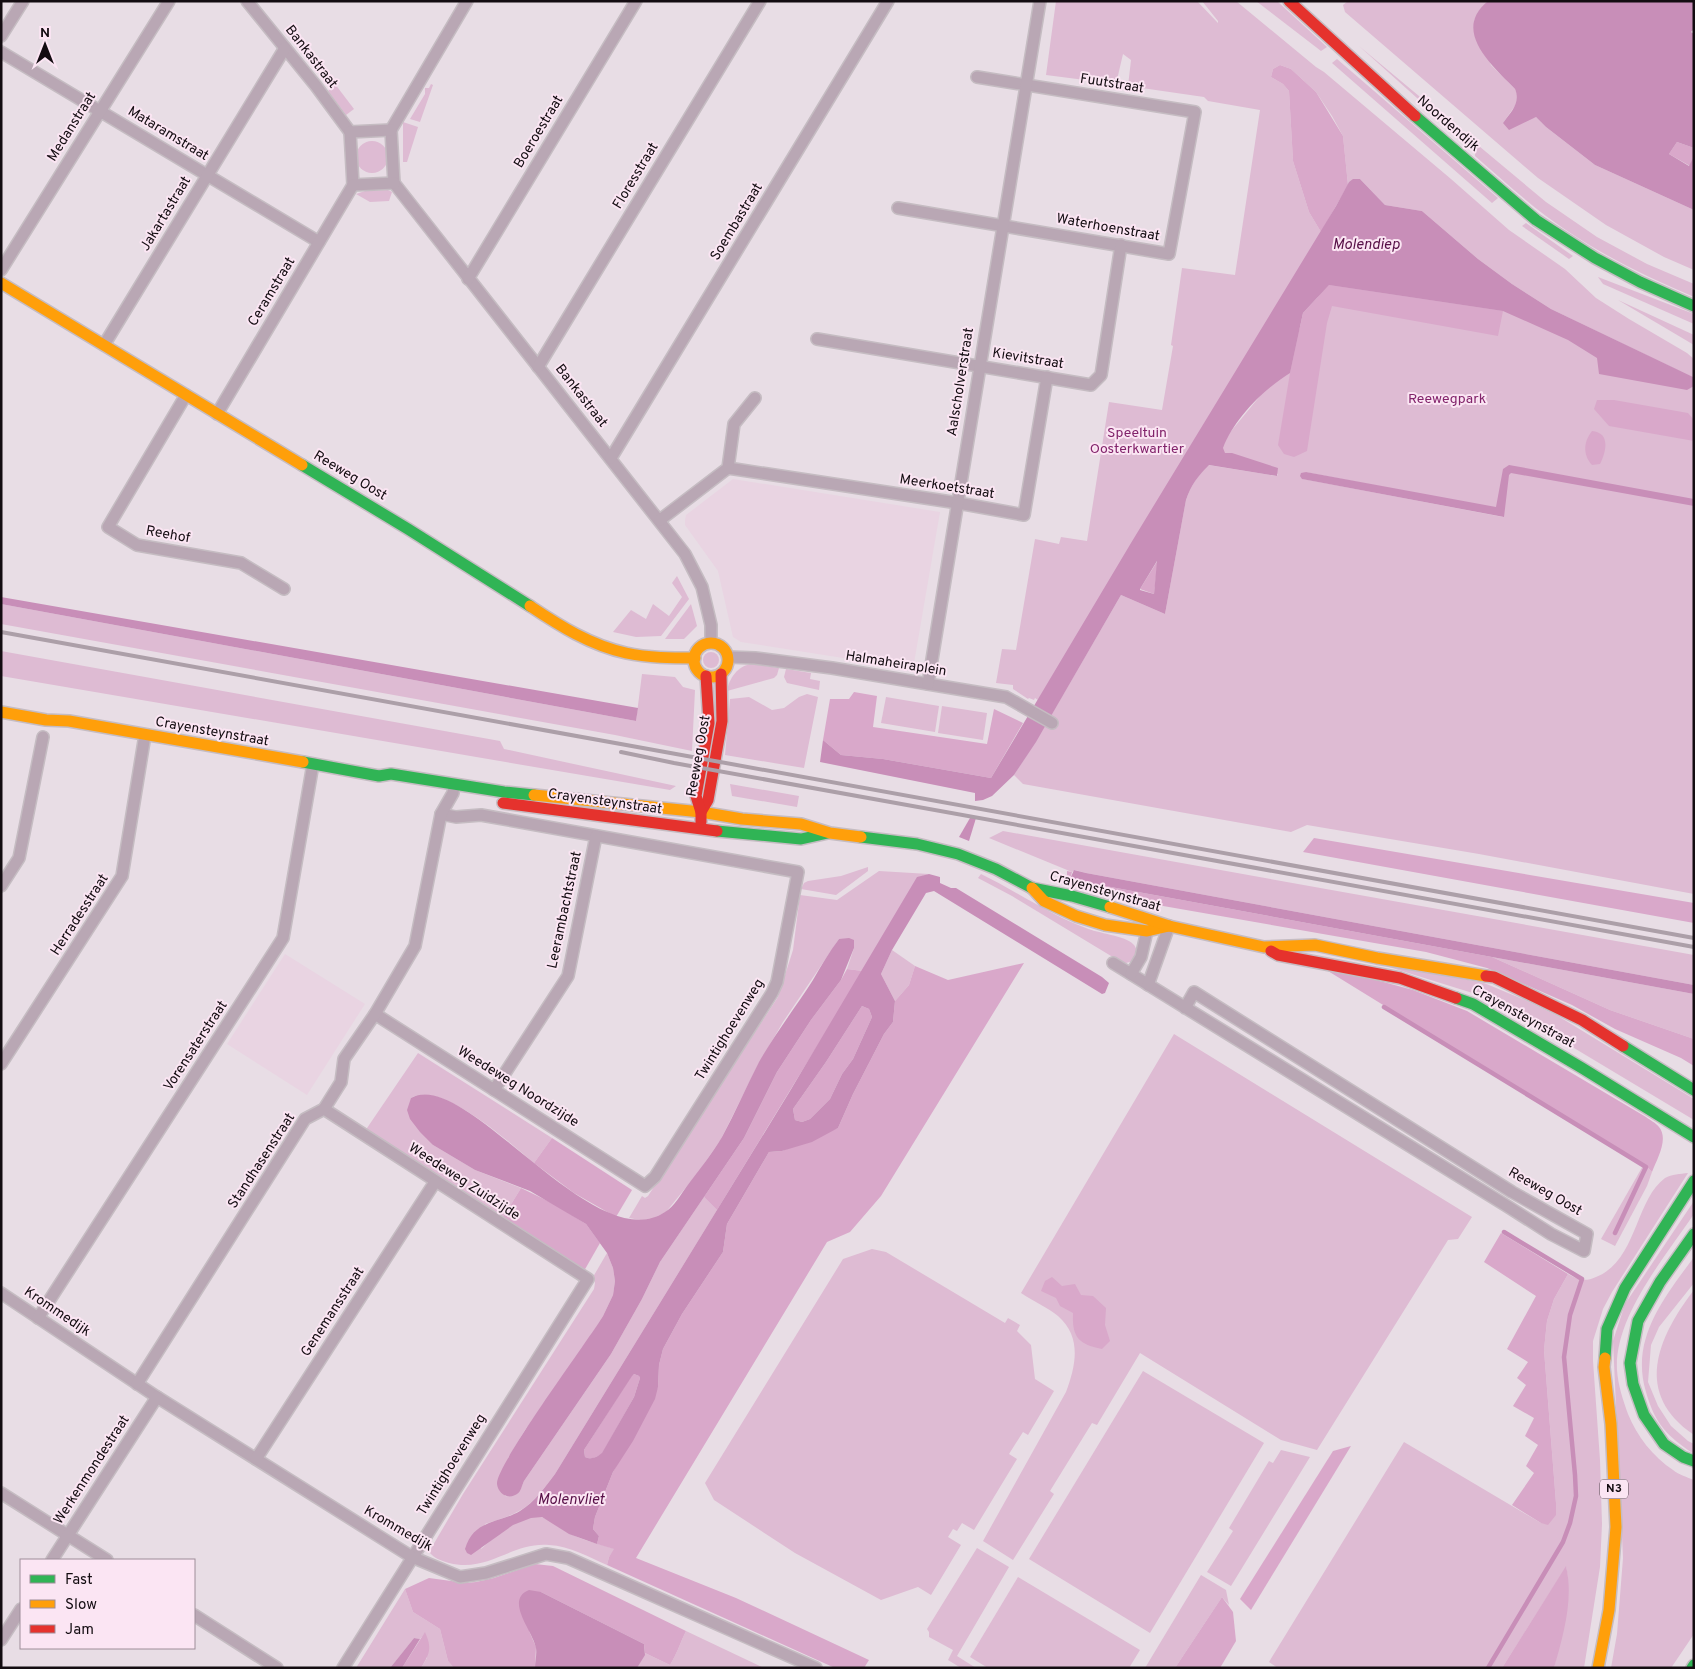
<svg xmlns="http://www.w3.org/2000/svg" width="1695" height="1669" font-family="Overpass,sans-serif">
<rect width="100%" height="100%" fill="#e8dde5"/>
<g fill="#e9d4e2">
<polygon points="733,479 940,512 913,669 741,642 733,637 718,571 685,525 685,520 686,515"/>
<polygon points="285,954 365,1004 307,1095 227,1044"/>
</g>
<g fill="#debbd3" fill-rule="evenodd">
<polygon points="1056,1 1197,1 1218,23 1218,21 1202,1 1236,1 1316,67 1324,72 1451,179 1509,230 1565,269 1596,298 1629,319 1687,353 1694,359 1694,378 1551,309 1512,284 1478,259 1422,211 1385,205 1360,179 1349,182 1348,185 1343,136 1332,116 1316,92 1291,69 1280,65 1273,69 1271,77 1283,84 1289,91 1293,161 1309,212 1321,232 1038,700 1035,698 1034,700 1029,698 1028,699 1013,689 1013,685 996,683 1002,649 1016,650 1035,539 1059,544 1061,537 1087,541 1109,402 1162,410 1173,346 1171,345 1182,268 1235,275 1260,110 1208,101 1204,97 1128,86 1131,60 1123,54 1116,84 1046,75"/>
<polygon points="1256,1 1277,1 1327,47 1321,51"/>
<polygon points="1348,1 1488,1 1478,12 1474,21 1491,65 1515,89 1517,94 1517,103 1503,123 1536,117 1546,127 1595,165 1694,210 1694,270 1664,257 1606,225 1538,178 1345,12 1343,5"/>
<path d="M1359,46L1546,202L1597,237L1647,264L1694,284V297C1642,275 1591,250 1546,216C1521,197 1498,176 1475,156V150Z"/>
<polygon points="1337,59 1498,198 1492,203 1332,63"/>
<polygon points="335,84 354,109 346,115 328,91"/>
<polygon points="431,84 433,85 420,122 410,119 425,94 425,88 429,88"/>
<polygon points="403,122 418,127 407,162 403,162"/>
<circle cx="372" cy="157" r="16"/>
<polygon points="388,190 392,192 389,201 370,202 356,194 365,191"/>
<polygon points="1526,223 1573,256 1569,259 1522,226"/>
<polygon points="1598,277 1694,314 1694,324 1603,284"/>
<path d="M1327,282L1516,310L1694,386V894L1479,854L1307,825L1291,832L1023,784L1014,775L1042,731L1121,595L1165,614L1186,500C1191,485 1198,476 1208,465L1277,476L1278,474L1213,453L1260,396ZM1305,472L1504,510L1503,517L1303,479Z"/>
<polygon points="1618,300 1694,335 1694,345"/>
<polygon points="677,576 689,599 661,636 636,637 613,632 631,610 646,619 653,604 669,616 682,597 672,583"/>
<polygon points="1,604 636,721 642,674 675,677 683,687 695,690 692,751 615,735 1,624"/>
<polygon points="691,604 697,626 684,639 665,639"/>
<polygon points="1,651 500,741 504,749 676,786 670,790 1,676"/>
<circle cx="711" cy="660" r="8"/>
<path d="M751,664L779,668L777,675L774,678L727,691C729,678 738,666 751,664Z"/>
<polygon points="786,669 811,673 810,679 820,681 819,690 787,683 784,677"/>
<polygon points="807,694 818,697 804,768 725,755 730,699 749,697 772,710 784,708 799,697"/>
<polygon points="886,697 939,706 935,732 881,723"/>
<polygon points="942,706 987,713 983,740 938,733"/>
<polygon points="730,784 799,796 797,807 732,796"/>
<polygon points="1003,831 1694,955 1694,985 1086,873 1075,870 1072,872 989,838"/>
<polygon points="868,867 868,871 836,895 801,889 804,883 808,881 841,876"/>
<polygon points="879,871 929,874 917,878 863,971 847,969 854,948 839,939 783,1022 759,1063 721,1139 700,1170 666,1212 652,1219 640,1220 629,1218 642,1196 645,1198 648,1196 778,997 793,950 800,895 837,900"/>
<path d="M981,874C1016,891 1050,915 1086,928C1097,933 1126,936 1133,944C1139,950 1136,955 1133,961L1126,963L1121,962L1012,896L978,878Z"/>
<polygon points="892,950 915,966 909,985 895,1001 881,974"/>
<polygon points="1492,957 1694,994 1694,1039 1610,1010"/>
<polygon points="1373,962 1484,983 1525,1000 1558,1016 1694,1099 1694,1120 1539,1027 1479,995"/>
<path d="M1174,1034L1472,1217L1458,1239L1448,1240L1317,1450L1281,1440L1140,1353L1097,1425L1092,1423L1050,1491L1054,1494L1013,1560L983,1541L1066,1392C1076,1365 1082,1337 1058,1316C1047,1307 1033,1301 1021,1293Z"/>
<path d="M418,1053L552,1138L534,1163C511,1144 441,1080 411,1098L433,1145L475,1170L521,1188L502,1219L365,1131Z"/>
<polygon points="1644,1164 1652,1172 1647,1186 1615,1246 1601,1239"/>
<path d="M1688,1173L1612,1292L1603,1309L1593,1341V1361L1600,1460L1602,1524L1600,1567L1584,1668H1554C1560,1645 1572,1587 1566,1567L1502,1668H1278L1269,1662L1404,1442L1541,1523L1556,1503L1544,1350L1547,1321L1554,1299L1568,1274C1579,1280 1585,1282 1596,1277C1637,1261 1635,1200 1665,1178C1672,1174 1680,1174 1688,1173Z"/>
<path d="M704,1197L717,1210L555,1474C545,1487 534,1503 519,1511C509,1517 496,1520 485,1524L481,1549C494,1537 525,1510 544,1518C554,1522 562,1530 571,1534C584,1541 600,1544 615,1549L609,1557L607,1565C589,1557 570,1546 549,1545C511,1542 489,1573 449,1563C440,1560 435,1559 429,1552L463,1494L594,1289L595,1283L593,1277L607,1253L613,1268L615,1281L613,1295L603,1316L592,1334L525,1430L508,1458L505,1496C517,1498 520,1491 524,1481L611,1354L642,1299L660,1262Z"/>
<path d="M1694,1201V1214C1665,1257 1614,1317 1617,1370C1618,1385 1623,1400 1628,1414C1637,1436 1653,1457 1673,1470C1679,1475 1687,1477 1694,1480V1634L1671,1668H1611L1617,1634L1623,1558L1613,1341L1625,1304Z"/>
<polygon points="872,1249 886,1252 1005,1323 1008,1318 1020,1325 1017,1331 1031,1345 1035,1379 1054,1391 1028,1435 1023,1432 1009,1454 1017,1459 974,1530 962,1523 957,1531 953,1529 948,1537 961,1545 931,1595 918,1587 881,1600 795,1553 714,1500 705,1483 843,1259"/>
<path d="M1694,1257V1283L1659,1327L1651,1345L1648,1382L1658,1406L1671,1426L1688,1441L1694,1444V1454C1667,1436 1655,1424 1646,1392C1630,1339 1664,1298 1694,1257Z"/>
<path d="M1694,1290V1435C1633,1394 1657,1338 1694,1290Z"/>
<polygon points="1143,1371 1264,1443 1150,1633 1029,1559"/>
<polygon points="1281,1450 1310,1457 1231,1586 1207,1572 1233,1531 1229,1528 1269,1461 1273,1463"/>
<polygon points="977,1548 1009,1567 957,1656 976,1668 961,1668 948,1660 953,1650 929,1637 929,1632 927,1629"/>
<polygon points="1201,1575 1226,1590 1229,1605 1222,1597 1175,1668 1145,1668"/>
<polygon points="1018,1577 1140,1650 1129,1668 988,1668 970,1657"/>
<polygon points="405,1589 413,1612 440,1629 448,1661 454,1668 421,1668 427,1658 425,1633 420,1639 414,1638 390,1668 356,1668"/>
<path d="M686,1631L764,1668H637L645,1653L670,1665C677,1654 680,1643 686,1631Z"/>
</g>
<g fill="#d9a8ca">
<polygon points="1280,65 1291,69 1316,92 1343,136 1348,185 1321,232 1309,212 1293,161 1289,91 1283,84 1271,77 1273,69"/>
<polygon points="1677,142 1694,148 1694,156 1690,166 1669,154"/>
<polygon points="1329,285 1503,311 1498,336 1332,306 1327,323 1307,451 1294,457 1284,454 1278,445 1290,373 1303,313"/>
<polygon points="1597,400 1614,400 1688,413 1694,420 1694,441 1609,426 1594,409"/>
<path d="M1592,431C1611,433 1606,452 1600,464L1592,465C1582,454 1584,441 1592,431Z"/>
<polygon points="1158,560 1154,594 1140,589"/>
<polygon points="854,692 877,696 873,727 987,744 994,709 1023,723 991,778 883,759 841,755 823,740 830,699 849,699"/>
<polygon points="1314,838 1694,903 1694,923 1303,852"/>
<polygon points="1067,871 1072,872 1070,879 1078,881 1492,957 1610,1010 1694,1039 1694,1066 1681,1058 1615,1029 1572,1005 1487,968 1426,952 1146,903 1067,881"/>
<polygon points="1024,963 881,1196 850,1232 827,1242 636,1558 736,1598 869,1660 864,1668 835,1668 607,1565 609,1557 614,1549 597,1544 599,1536 593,1529 595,1517 613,1472 658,1387 659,1365 663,1349 682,1314 723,1252 727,1224 769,1152 782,1151 838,1128 853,1094 884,1034 893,1022 895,1001 909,985 915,966 948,980"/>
<polygon points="847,969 863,971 717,1210 704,1197 744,1138 777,1072 811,1020 841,980"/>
<path d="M1328,971L1361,976L1413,990L1467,1011L1646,1117C1650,1120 1656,1123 1659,1127C1669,1139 1657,1159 1652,1172L1644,1164L1612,1146Z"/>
<polygon points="862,1006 869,1009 872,1017 853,1059 842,1074 830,1099 810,1119 802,1122 795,1120 793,1109 826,1062"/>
<polygon points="552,1138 632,1190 616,1217 574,1193 534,1163"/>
<polygon points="521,1188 554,1204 586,1224 600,1243 584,1271 502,1219"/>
<polygon points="1501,1233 1568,1274 1554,1299 1547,1321 1544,1350 1556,1503 1556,1515 1548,1525 1541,1523 1512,1505 1534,1473 1526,1466 1538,1445 1525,1436 1534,1418 1513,1406 1526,1385 1517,1378 1528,1362 1507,1349 1536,1296 1484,1262"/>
<path d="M1052,1277L1062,1286L1075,1284L1081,1295L1093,1296L1106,1308L1105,1325L1110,1341L1102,1349C1078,1344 1072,1337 1073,1313L1060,1306L1056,1298L1041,1291L1045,1281Z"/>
<path d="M634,1374L639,1376L640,1378L634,1397L602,1454C596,1457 592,1460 585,1457L584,1450L632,1375Z"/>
<polygon points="1351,1446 1251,1610 1240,1599 1333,1451"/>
<path d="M535,1564L553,1566L686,1631C680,1643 677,1654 670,1665L645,1653L644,1644L541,1592L529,1631L536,1647L535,1668H454L448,1661L440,1629L413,1612L405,1589L429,1578L466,1583L476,1582L494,1578Z"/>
<path d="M1566,1566C1574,1599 1563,1636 1554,1668H1502Z"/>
<polygon points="1222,1597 1233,1612 1236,1641 1220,1668 1175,1668"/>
<path d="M425,1632C432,1648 430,1653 421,1668H402Z"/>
</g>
<g fill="#c88eb8" fill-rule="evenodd">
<path d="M1488,1H1694V29L1691,32L1694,34V148L1677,142L1669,154L1689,166L1694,156V210L1595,165L1546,127L1536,117L1509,130L1503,123C1511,112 1521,103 1515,89C1493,66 1451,31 1488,1Z"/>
<path d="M1353,179H1360L1385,205L1422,211L1478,259L1512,284L1551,309L1693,377L1694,386L1687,390L1599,374L1597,358L1568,340L1503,311L1329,285L1303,313L1290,373C1264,389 1234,419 1223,448L1225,453H1232L1278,468L1277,476L1209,465C1198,476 1191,485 1186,500L1165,614L1121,595L1036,742L1014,775L992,796L983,800L975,801V793L820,762L823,740L841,755L883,759L991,778L1131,543L1336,206L1349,182ZM1157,561L1154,594L1140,590V589Z"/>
<polygon points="1509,465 1694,499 1694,506 1511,473 1509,475 1504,517 1302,479 1300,476 1301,473 1306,472 1496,507 1503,469"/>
<polygon points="1,597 638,708 636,721 1,604"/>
<polygon points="970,818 976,818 969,841 959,837"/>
<polygon points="1074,870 1086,873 1694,985 1694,994 1078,881 1070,879"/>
<path d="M929,874L940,877V883L951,888H956L1102,977L1109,983L1105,993L1102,994L934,891L926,893L892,950L881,974L895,1001L893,1022L884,1034L853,1094L838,1128L812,1142L782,1151L769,1152L727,1224L723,1252L682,1314L663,1349L659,1365L658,1387L655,1399L633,1441L613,1472L595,1517L593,1529L599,1536L597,1544L569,1534L542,1517L531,1518L513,1525L471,1555L467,1553L465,1549C474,1519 498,1524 520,1511C535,1502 545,1487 555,1474L790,1091L917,877ZM862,1006L869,1009L872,1017L853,1059L842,1074L830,1099L810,1119L802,1122L795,1120L793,1109L826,1062ZM634,1374L639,1376L640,1378L634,1397L602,1453C597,1457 592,1460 585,1457L584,1450L632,1376Z"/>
<path d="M849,938L854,940V948L841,980L811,1020L777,1072L744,1138L660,1262L642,1299L611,1354L524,1481C522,1485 521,1492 517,1494C509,1500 498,1494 497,1484C495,1466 588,1341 603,1316L613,1295L615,1281L613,1268L607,1253L586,1224L530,1191L475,1170L433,1145L420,1132L410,1119L407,1110L411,1098C465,1066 594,1260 665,1212C674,1207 681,1194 687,1186C699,1170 712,1154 722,1137C735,1113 746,1087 759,1062C775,1034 795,1008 813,980C821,966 829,952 839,939Z"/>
<path d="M529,1590L541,1592L644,1644L645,1655L637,1668H535C535,1661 537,1655 536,1648C533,1631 504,1600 529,1590Z"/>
<polygon points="414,1638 420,1639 402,1668 390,1668"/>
</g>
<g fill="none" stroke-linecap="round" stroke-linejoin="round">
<g stroke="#c88eb8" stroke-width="4.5">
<polyline points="1384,1007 1646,1167 1615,1233"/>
<polyline points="1488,1668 1563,1542 1570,1523 1576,1496 1575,1475 1564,1357 1570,1315 1582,1279 1504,1232"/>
</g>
<defs>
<g id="street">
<polyline points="247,1 316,86 350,132"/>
<polyline points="1,36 23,1"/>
<polyline points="1,52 319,242"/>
<polyline points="391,130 467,1"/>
<polyline points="391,130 394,183"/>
<polyline points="350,132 353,185"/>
<polyline points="350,132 391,130"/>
<polyline points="394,183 685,554 702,587 711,625 711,643"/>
<polyline points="353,185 394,183"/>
<polyline points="898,208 1169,254 1195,112 977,77"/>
<polyline points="1,270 169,1"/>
<polyline points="468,279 636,1"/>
<polyline points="817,339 1091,385 1101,375 1121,245"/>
<polyline points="104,345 285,48"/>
<polyline points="538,367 760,1"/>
<polyline points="186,395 108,527 137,545 241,563 284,589"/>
<polyline points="217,414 353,185"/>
<polyline points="611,458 888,1"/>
<polyline points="728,468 958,503 1024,515 1047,377"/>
<polyline points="660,520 728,468 734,424 755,398"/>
<polyline points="728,657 755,658 832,668 1006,697 1052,723"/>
<polyline points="928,684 1040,1"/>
<polyline points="1,886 19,858 43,737"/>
<polyline points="1113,963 1507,1206 1551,1234 1584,1251 1587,1234 1512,1192 1194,992 1185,1008"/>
<polyline points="1131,974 1141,957 1147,931"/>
<polyline points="1148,985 1169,926"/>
<polyline points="375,1014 645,1186 655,1177 772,993 777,982 798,872 481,815 456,817 441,814"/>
<polyline points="1,1064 122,876 145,735"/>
<polyline points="494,1090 568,976 596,836"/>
<polyline points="324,1109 588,1279 343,1668"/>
<polyline points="1,1293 157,1397 412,1557 460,1577 486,1573 546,1554 568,1558 816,1668"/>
<polyline points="38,1318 283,938 313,764"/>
<polyline points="137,1384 305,1119 324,1109 341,1082 344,1059 375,1014 415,946 441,814 453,793 454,785"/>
<polyline points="256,1459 435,1182"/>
<polyline points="1,1493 107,1560"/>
<polyline points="52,1560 157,1397"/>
<polyline points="194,1615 277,1668"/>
<polyline points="1,1640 21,1609"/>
</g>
<g id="fast">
<polyline points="1415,116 1536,220 1595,258 1640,282 1694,306"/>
<polyline points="302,465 408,529 530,606"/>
<polyline points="303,762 379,776 391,774 504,792 534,795"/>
<polyline points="717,831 801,839 828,833"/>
<polyline points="861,837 917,844 958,854 996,869 1032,888 1072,896 1110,907"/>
<polyline points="1456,998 1473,1004 1582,1068 1694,1137"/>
<polyline points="1623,1046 1694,1090"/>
<polyline points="1694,1234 1660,1282 1638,1321 1630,1363 1633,1384 1644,1415 1664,1444 1683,1457 1694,1461"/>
<polyline points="1605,1358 1607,1329 1625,1288 1694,1181"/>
<polyline points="1692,1668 1694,1665"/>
</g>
<g id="slow">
<polyline points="1,283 302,465"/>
<path d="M530,606C560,626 590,645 626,653C649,658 672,658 695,658"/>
<circle cx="711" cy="660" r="17"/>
<polyline points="1,712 46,720 69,721 303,762"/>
<polyline points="534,795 701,812 742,819 801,824 830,833 861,837"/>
<polyline points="1032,888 1044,901 1076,916 1105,925 1147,931 1169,926"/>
<polyline points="1110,907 1169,926 1264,947 1315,945 1377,958 1486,976"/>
<polyline points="1598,1668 1609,1610 1616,1527 1611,1424 1604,1367 1605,1358"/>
</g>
<g id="jam">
<polyline points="1289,1 1415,116"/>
<polyline points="503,803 717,831"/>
<polyline points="701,812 708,800 722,721 721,674"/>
<polyline points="701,822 701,812 696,796 709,723 706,676"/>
<polyline points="1271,951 1278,955 1400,978 1456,998"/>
<polyline points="1486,976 1494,977 1582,1020 1623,1046"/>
</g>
</defs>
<use href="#street" stroke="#c5bcc2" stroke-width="14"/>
<use href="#fast" stroke="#c5bcc2" stroke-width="14"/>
<use href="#slow" stroke="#c5bcc2" stroke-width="14"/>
<use href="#jam" stroke="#c5bcc2" stroke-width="14"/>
<use href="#street" stroke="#b9a7b4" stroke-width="11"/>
<use href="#fast" stroke="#30b455" stroke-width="11"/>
<use href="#slow" stroke="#ff9f0a" stroke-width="11"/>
<use href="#jam" stroke="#e5322d" stroke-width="11"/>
<g stroke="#ac9fa8" stroke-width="4">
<polyline points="1,632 1694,938"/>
<polyline points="621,752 674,763 1694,947"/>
</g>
</g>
<g text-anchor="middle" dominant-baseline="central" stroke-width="4" stroke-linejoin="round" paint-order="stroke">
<rect fill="#fbe5f3" stroke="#594d55" stroke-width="1" x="1600" y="1479.5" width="28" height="19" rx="4"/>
<g font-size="12" font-weight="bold" fill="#130c11">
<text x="1614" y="1489">N3</text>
</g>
<g font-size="14" fill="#130c11" stroke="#fbe5f3">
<text transform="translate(311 57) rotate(52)">Bankastraat</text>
<text transform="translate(1112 84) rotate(9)">Fuutstraat</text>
<text transform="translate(1448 124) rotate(41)">Noordendijk</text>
<text transform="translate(72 127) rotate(-58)">Medanstraat</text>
<text transform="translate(539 132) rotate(-59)">Boeroestraat</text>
<text transform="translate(168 134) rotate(31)">Mataramstraat</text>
<text transform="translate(636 176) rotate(-59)">Floresstraat</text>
<text transform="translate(166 214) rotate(-59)">Jakartastraat</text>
<text transform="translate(737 222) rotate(-59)">Soembastraat</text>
<text transform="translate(1108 228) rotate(10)">Waterhoenstraat</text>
<text transform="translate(272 292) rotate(-59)">Ceramstraat</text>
<text transform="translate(1028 359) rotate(9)">Kievitstraat</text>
<text transform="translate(961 382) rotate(-81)">Aalscholverstraat</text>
<text transform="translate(581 396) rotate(52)">Bankastraat</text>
<text transform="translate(350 476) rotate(31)">Reeweg Oost</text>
<text transform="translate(947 487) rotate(9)">Meerkoetstraat</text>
<text transform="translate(168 535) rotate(10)">Reehof</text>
<text transform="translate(896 664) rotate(9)">Halmaheiraplein</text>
<text transform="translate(212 732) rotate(10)">Crayensteynstraat</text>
<text transform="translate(699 756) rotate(-80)">Reeweg Oost</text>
<text transform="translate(605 802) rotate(8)">Crayensteynstraat</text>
<text transform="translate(1105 892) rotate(16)">Crayensteynstraat</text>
<text transform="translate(565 910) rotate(-78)">Leerambachtstraat</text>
<text transform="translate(80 915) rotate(-57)">Herradesstraat</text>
<text transform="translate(1523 1017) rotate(29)">Crayensteynstraat</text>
<text transform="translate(730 1030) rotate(-58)">Twintighoevenweg</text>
<text transform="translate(196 1046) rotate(-57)">Vorensaterstraat</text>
<text transform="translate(518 1087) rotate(32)">Weedeweg Noordzijde</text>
<text transform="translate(262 1161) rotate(-57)">Standhasenstraat</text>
<text transform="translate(464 1182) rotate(33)">Weedeweg Zuidzijde</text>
<text transform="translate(1545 1192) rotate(30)">Reeweg Oost</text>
<text transform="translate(57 1312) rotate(34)">Krommedijk</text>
<text transform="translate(333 1312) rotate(-57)">Genemansstraat</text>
<text transform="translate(452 1465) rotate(-58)">Twintighoevenweg</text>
<text transform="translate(92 1470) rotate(-57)">Werkenmondestraat</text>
<text transform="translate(398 1529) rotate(30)">Krommedijk</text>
</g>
<g font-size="14" fill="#82236b" stroke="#fbe5f3">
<text x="1447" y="399">Reewegpark</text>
<text x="1137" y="433">Speeltuin<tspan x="1137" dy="16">Oosterkwartier</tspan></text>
</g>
<g font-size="15" font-style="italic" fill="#570f47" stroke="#fbe5f3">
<text x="1366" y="245">Molendiep</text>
<text x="571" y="1500">Molenvliet</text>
</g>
</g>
<rect width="1695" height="1669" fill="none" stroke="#130c11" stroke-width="5"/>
<rect x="20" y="1559" width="175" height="90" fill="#fbe5f3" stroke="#9e8e99"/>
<rect x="30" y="1575" width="25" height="8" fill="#30b455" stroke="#9e8e99"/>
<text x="65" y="1584" font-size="15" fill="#130c11">Fast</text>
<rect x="30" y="1600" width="25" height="8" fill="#ff9f0a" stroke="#9e8e99"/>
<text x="65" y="1609" font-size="15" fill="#130c11">Slow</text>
<rect x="30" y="1625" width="25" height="8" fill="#e5322d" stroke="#9e8e99"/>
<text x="65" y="1634" font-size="15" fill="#130c11">Jam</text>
<g transform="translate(45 45)" stroke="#fbe5f3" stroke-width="4" paint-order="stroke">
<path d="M0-4L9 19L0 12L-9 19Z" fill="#130c11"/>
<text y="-8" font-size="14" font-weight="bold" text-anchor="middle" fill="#130c11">N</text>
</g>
</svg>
